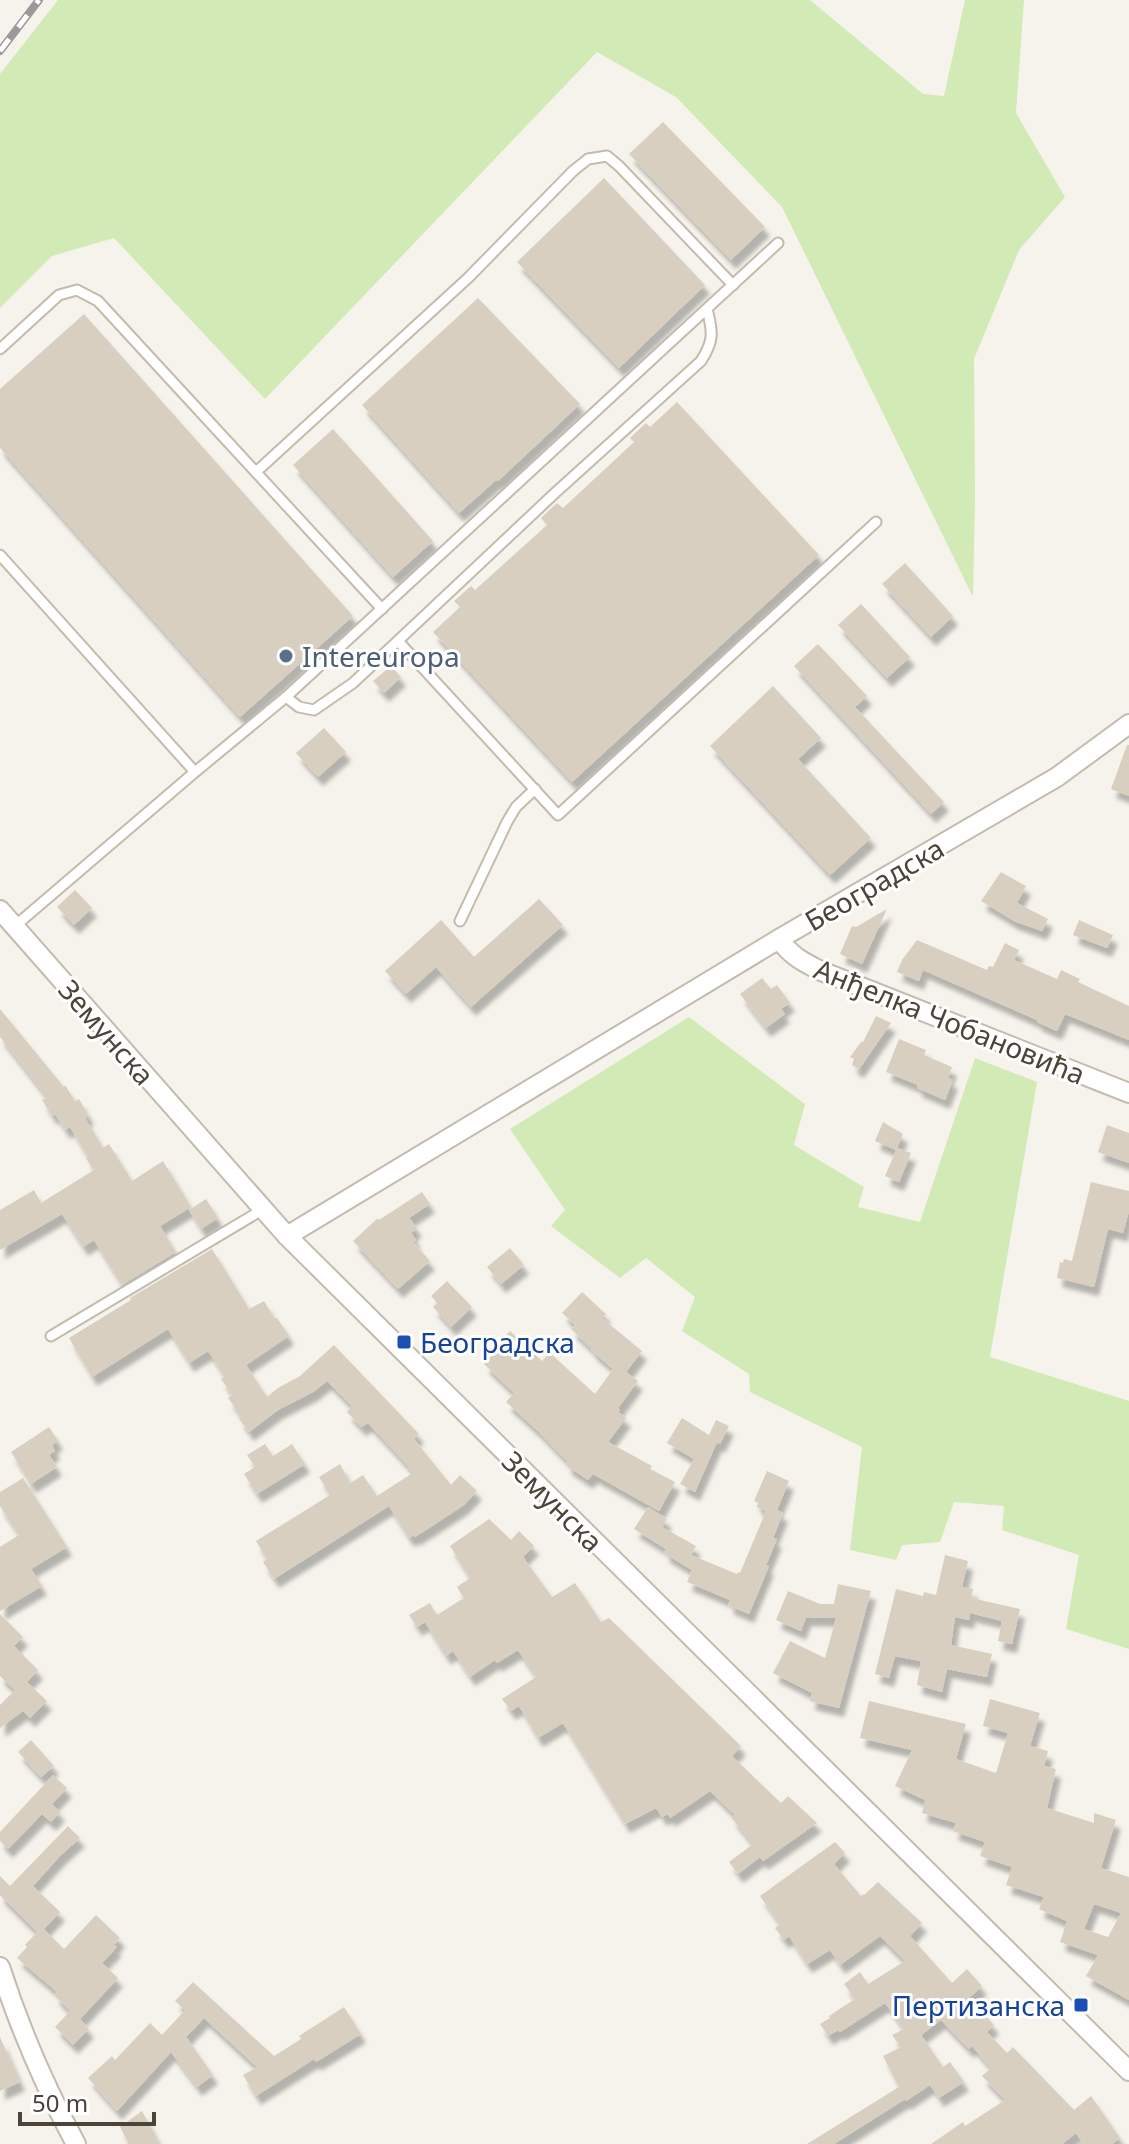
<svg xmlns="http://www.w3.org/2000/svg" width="1129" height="2144" font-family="'Noto Sans',sans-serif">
<defs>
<filter id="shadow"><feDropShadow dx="5" dy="9" stdDeviation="2" flood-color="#0004"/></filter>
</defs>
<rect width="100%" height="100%" fill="#f6f3ec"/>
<g fill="#d2eab5">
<polygon points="58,0 810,0 923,94 944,96 965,0 1024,0 1016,113 1065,197 1019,250 974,359 975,498 973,597 782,207 676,97 597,52 265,399 114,238 52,256 0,308 0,74"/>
<polygon points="689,1017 805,1104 794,1145 864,1187 858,1207 920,1222 975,1058 1037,1082 990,1357 1129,1401 1129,1649 1066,1629 1079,1555 1002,1530 1004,1506 954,1502 940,1542 902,1545 896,1560 850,1550 862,1447 750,1392 749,1374 682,1331 695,1297 646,1258 620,1278 551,1226 565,1210 510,1129"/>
</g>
<g fill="#d8cfc1" fill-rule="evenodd" filter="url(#shadow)">
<polygon points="663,122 765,227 731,260 629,154"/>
<polygon points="604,178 705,285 619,368 517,262"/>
<polygon points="478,298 580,404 498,481 496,480 459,513 362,405"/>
<polygon points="84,314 353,616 240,717 0,448 0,389"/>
<polygon points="677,402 819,555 572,782 433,632 460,607 454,601 471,586 475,590 547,525 541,518 557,503 563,508 634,442 630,438 646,423 650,427"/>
<polygon points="333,429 433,541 393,577 293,465"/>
<polygon points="905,563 953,616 931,637 882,584"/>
<polygon points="861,604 910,657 887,678 838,625"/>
<polygon points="818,644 867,696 855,707 944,802 931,814 794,666"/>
<polygon points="391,666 401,677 384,693 373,681"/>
<polygon points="773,686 821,738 798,759 871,838 830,875 710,746"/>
<polygon points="324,728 346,752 318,777 296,753"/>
<polygon points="1127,745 1129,745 1129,796 1111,789"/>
<polygon points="1001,872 1026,886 1017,903 1048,919 1042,931 1014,921 981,901"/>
<polygon points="75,890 92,908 74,925 57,907"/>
<polygon points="539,899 563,925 471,1007 436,967 406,994 385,971 441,920 474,957"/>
<polygon points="887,909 862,964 840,954 852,926 856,927"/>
<polygon points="1079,920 1113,935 1107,948 1073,935"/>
<polygon points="917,940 987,970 989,966 993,967 1005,943 1019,950 1014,960 1057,979 1061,970 1080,979 1078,982 1129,1006 1129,1040 1065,1014 1057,1031 1037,1022 1037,1020 923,970 919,981 897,972 902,960"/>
<polygon points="762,978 771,989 777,985 790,1003 781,1009 785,1014 766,1028 740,994"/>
<polygon points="0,1009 64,1087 65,1085 75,1101 79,1099 89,1116 85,1118 103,1148 109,1144 132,1181 163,1161 191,1207 160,1226 176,1252 122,1285 94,1240 83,1247 62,1214 0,1250 0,1210 34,1190 41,1203 94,1170 86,1158 88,1157 70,1127 65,1130 55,1114 52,1116 42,1100 47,1097 0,1037"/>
<polygon points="876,1016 891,1023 859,1069 852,1065 854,1059 850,1057 861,1042 863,1042"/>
<polygon points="899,1039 926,1050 924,1055 952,1067 948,1078 953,1080 945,1100 917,1088 918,1085 886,1072"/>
<polygon points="883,1122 903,1134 896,1150 875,1141"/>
<polygon points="1107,1125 1129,1133 1129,1163 1098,1152"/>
<polygon points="897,1148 911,1153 899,1182 885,1176"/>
<polygon points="1091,1182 1129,1191 1129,1211 1123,1233 1108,1229 1094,1287 1057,1278 1060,1262 1063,1263 1064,1259 1072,1261"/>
<polygon points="422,1192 430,1204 409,1218 417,1228 411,1233 416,1240 413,1242 430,1261 398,1289 353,1241 378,1218 379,1220"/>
<polygon points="206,1199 218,1218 201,1229 189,1210"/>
<polygon points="510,1248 524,1265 501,1284 487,1267"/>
<polygon points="212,1249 249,1309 264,1301 275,1319 277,1318 289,1336 246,1365 267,1397 278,1388 300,1376 334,1345 419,1434 414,1439 451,1485 460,1475 477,1491 464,1505 415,1537 414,1535 409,1538 389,1506 274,1579 263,1562 267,1559 256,1541 330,1495 319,1477 340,1464 350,1483 363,1475 377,1496 411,1474 407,1470 410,1468 368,1423 361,1427 347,1412 352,1406 327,1381 313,1392 278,1410 249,1432 239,1419 242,1417 228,1398 232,1395 221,1379 225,1376 208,1351 189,1363 168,1329 92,1377 69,1338 131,1300 130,1298"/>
<polygon points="447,1281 472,1307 451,1327 433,1307 437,1303 431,1296"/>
<polygon points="582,1292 606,1314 602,1318 642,1351 626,1372 638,1381 618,1408 620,1410 618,1412 626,1418 608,1442 652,1466 650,1469 675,1482 659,1511 593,1474 588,1480 566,1465 568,1462 537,1430 506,1402 514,1393 484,1364 502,1345 499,1343 510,1331 542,1361 550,1353 595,1394 613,1369 591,1350 592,1349 571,1329 575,1325 562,1313"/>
<polygon points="682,1418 709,1435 716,1420 729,1426 720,1444 717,1442 695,1492 680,1484 694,1459 667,1443"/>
<polygon points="49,1427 58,1441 52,1445 55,1451 49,1455 57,1467 31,1484 11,1452"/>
<polygon points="265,1444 273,1456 292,1444 305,1464 257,1494 244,1474 255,1467 247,1455"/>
<polygon points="767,1471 789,1481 777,1510 783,1513 773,1538 777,1539 766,1565 769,1566 749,1614 728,1605 730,1600 687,1582 692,1570 664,1553 666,1549 634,1529 648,1507 667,1519 662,1527 696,1546 691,1555 737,1574 738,1572 740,1573 766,1511 757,1507 758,1503 754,1501"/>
<polygon points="23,1478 67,1547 31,1569 42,1586 0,1611 0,1547 19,1535 0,1506 0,1492"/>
<polygon points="489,1519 511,1540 519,1531 534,1546 523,1557 552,1597 575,1583 601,1622 609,1618 741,1746 732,1756 781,1803 788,1796 817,1823 763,1861 760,1857 738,1874 729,1862 753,1844 731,1817 735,1815 710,1791 670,1818 668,1814 662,1817 656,1808 625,1824 563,1723 538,1738 519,1706 511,1711 502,1699 536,1677 518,1650 497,1663 495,1660 470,1677 453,1651 446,1656 425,1622 417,1627 409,1615 430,1603 437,1615 464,1598 457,1587 470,1578 450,1546"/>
<polygon points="945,1555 968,1561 962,1587 973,1589 971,1598 1020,1609 1012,1644 998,1641 1002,1621 970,1613 969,1620 955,1617 951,1645 992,1654 987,1677 947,1669 942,1692 917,1685 921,1661 895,1656 889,1678 875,1674 896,1589 923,1596 924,1592 936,1595"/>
<polygon points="838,1584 871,1591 839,1708 810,1701 812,1693 773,1673 790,1641 825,1658 836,1618 806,1617 801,1631 776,1620 788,1591 820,1604 834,1604"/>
<polygon points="0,1614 23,1637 14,1646 38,1670 27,1682 47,1701 30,1718 23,1711 0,1728 0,1705 15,1690 0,1676"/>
<path d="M990,1699L1040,1713L1030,1746L1048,1751L1044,1766L1056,1769L1047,1808L1094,1823V1813L1116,1820L1101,1868L1129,1877V2000L1086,1976L1098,1955L1060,1942L1067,1921L1039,1909L1044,1897L1006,1885L1012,1867L980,1856L985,1842L953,1831L956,1823L922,1813L925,1800L895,1786L912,1750L860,1738L869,1701L966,1724L956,1759L996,1773L1008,1733L983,1726ZM1094,1904L1121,1913L1108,1937L1084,1929Z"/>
<polygon points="31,1740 54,1766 41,1777 18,1752"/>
<polygon points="53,1775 67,1788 52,1804 60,1812 51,1822 42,1814 8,1849 0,1841 0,1832"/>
<polygon points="68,1826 80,1838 60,1856 33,1886 60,1912 44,1929 64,1949 96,1915 120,1938 114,1945 117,1947 102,1963 118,1978 80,2019 89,2029 73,2045 55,2027 70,2011 54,1995 57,1992 17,1958 27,1947 25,1945 37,1932 0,1895 0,1876 10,1886"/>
<polygon points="835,1842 845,1853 834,1864 861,1896 863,1894 864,1895 878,1882 922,1923 910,1936 952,1983 967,1969 982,1986 969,1998 994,2025 987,2032 1007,2053 1013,2047 1074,2110 1091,2096 1120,2138 1112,2144 1083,2144 1076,2133 1062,2144 931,2144 963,2122 965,2126 1005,2100 982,2076 991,2068 972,2046 969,2049 941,2020 921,2035 943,2067 950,2062 964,2082 939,2098 930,2085 906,2101 905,2099 834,2144 807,2144 899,2087 883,2056 901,2047 892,2035 904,2029 885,2003 840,2032 838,2030 828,2036 820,2024 830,2018 829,2016 855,1999 844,1984 860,1972 868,1984 905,1961 880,1936 840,1965 830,1950 807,1964 789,1936 784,1940 775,1928 780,1924 760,1896"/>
<polygon points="193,1982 274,2056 301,2039 299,2036 344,2007 361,2034 316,2062 314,2059 256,2096 243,2075 257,2067 204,2018 186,2037 213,2075 197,2087 171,2052 117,2111 88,2078 112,2056 115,2060 150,2023 162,2035 185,2010 175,2001"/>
<polygon points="0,2037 20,2082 0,2091"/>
<polygon points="142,2111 160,2144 129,2144 120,2127"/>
</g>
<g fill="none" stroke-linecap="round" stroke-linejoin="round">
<defs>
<g id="service">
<polyline points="0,349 59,295 77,290 98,301 382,609"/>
<polyline points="256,472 468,278 573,171 588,159 607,156 619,166 733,285"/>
<polyline points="0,555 195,772"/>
<polyline points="398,641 558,815 876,522"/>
<path d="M286,697L299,707L314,710L353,683L555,493L701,361C714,341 713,332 707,309"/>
<polyline points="460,921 507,822 516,807 535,789"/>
<polyline points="15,926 195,772 286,697 778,243"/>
<polyline points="51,1336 262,1210"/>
</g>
<g id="minor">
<polyline points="0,910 287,1236 1129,2071"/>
<path d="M779,939C791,956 803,962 821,971L1129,1093"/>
<polyline points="287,1236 779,939 1057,777 1129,724"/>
<path d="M0,1967C20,2029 45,2087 76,2144"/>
</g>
</defs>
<use href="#service" stroke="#c2bbae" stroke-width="13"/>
<use href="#minor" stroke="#c2bbae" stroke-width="22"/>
<use href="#service" stroke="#fff" stroke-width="9"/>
<use href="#minor" stroke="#fff" stroke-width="18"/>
<defs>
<polyline id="rail" points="0,51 39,0"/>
</defs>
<use href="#rail" stroke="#9a9a9a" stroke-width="8"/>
<use href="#rail" stroke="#fff" stroke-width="5" stroke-dasharray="15" stroke-linecap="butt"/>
</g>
<circle fill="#5c6f8a" stroke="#fff" stroke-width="3" cx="286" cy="656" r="8"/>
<g fill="#1a4fb4" stroke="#fff" stroke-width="3">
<rect x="396" y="1334" width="16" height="16" rx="4"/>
<rect x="1073" y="1997" width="16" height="16" rx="4"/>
</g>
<g text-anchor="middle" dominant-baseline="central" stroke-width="6" stroke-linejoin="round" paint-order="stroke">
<g font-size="28" fill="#4e5e75" stroke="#fff" text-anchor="start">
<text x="302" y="656">Intereuropa</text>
</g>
<g font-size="28" fill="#4b4439" stroke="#fff">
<text transform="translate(874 884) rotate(-30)">Београдска</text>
<text transform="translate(950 1021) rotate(22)">Анђелка Чобановића</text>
<text transform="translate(107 1032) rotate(49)">Земунска</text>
<text transform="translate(553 1501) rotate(45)">Земунска</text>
</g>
<g font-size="28" fill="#164399" stroke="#fff" text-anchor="start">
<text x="420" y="1342">Београдска</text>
<text x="1065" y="2005" text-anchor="end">Пертизанска</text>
</g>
</g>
<path d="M20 2112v12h134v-12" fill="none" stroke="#4b4439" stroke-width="4"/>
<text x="32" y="2112" font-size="24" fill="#4b4439" stroke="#ffffff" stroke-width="6" paint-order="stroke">50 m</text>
</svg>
